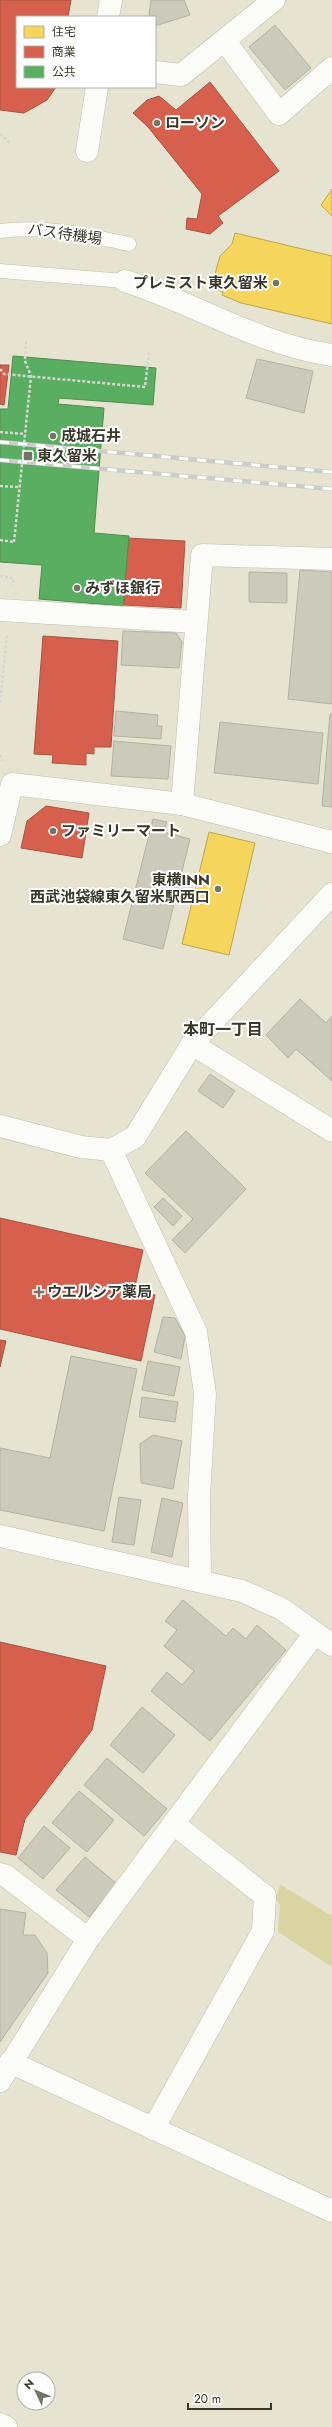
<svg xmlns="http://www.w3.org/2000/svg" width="332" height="2427" font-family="Jost,'Noto Sans JP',sans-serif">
<rect width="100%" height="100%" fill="#e6e4d1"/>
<polygon fill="#d9d4a2" points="281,1885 332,1916 332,1967 278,1932 280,1905 275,1898"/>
<g fill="#f6d55c" stroke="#bda64d">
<polygon points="332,189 332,216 321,205"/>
<polygon points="235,233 332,256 332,324 241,303 222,295 223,292 218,290 221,275 215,274 220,256 232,244"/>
<polygon points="209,832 255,843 229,955 182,944"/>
</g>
<g fill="#d6604d" stroke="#a75442">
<polygon points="0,0 71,0 68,17 17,17 17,87 56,87 47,100 24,113 0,110"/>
<polygon points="210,82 279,171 218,216 223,223 210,234 186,229 187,218 197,219 202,194 148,127 133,113 147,100 159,96 176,110"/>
<polygon points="0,365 9,365 4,405 0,404"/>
<polygon points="127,538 185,541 181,608 124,605"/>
<polygon points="43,636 118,641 111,747 94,747 94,754 86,753 86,765 52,763 53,755 34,754"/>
<polygon points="46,806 89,813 82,858 21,848 27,821"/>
<polygon points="0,1218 143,1250 134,1291 155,1295 141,1361 0,1329"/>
<polygon points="0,1340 6,1341 0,1367"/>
<polygon points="0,1642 106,1666 92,1730 25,1819 16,1855 0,1852"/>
</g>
<polygon fill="#5aae61" stroke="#508b50" points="13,356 156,368 153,405 59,398 58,404 104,408 94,533 129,536 123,606 39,599 42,565 0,562 0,409 8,409"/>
<g fill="#cccbbb" stroke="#b3b1a3">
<polygon points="151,0 184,0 190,15 155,26 155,17 150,17 149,13"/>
<polygon points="275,25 311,68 285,90 249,47"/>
<polygon points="257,359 313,371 304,413 246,398"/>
<polygon points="300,570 332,572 332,704 288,699"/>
<polygon points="249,572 287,573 287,603 249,602"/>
<polygon points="123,631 176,633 182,642 179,668 121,665"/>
<polygon points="116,711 158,715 157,726 162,726 161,739 114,736"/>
<polygon points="330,714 332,714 332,807 322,806"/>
<polygon points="220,722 323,733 318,784 214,773"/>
<polygon points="114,741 171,746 168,779 111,776"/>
<polygon points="153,819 167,822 164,832 190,839 163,949 123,939"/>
<polygon points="300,999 326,1023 332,1016 332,1081 296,1049 288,1058 266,1035"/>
<polygon points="210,1074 235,1091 223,1108 198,1091"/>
<polygon points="186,1131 246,1189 185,1253 172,1240 193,1219 145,1173"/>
<polygon points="163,1198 182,1216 173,1226 154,1207"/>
<polygon points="163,1317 175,1318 185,1336 181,1359 154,1352"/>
<polygon points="71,1356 137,1369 104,1531 0,1510 0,1448 50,1458"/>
<polygon points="148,1361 180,1367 174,1396 142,1390"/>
<polygon points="142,1397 178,1402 175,1422 139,1417"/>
<polygon points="153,1435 182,1441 173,1489 141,1483 140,1444"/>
<polygon points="119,1497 141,1500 134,1545 112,1542"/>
<polygon points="162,1498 183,1503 172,1557 151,1552"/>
<polygon points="183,1600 226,1636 233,1628 246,1639 257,1625 286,1650 210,1741 151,1691 167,1672 182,1685 194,1671 164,1646 177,1630 165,1621"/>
<polygon points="142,1707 175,1735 143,1773 110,1745"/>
<polygon points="107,1758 167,1809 144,1836 84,1785"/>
<polygon points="79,1791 114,1820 87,1852 52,1823"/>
<polygon points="44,1826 70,1848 43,1879 18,1858"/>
<polygon points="85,1857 117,1884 89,1917 56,1890"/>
<polygon points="0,1909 26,1913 23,1935 35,1935 47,1953 48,1973 0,2042"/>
</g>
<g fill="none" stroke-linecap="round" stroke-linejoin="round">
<defs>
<g id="service">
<path d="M0,231C43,225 87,235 129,244"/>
<polyline points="0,271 125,281"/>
</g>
<g id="minor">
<polyline points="225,41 279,114 332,68"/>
<polyline points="155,72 181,75 274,0"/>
<path d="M125,281C195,303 259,345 332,355"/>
<polyline points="0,610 196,622"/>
<polyline points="182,804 202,555 332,559"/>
<polyline points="0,835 12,784 182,804 332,842"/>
<polyline points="192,1044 332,1131"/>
<polyline points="111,1150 196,1332 205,1394 199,1496 200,1580"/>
<polyline points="0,1536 242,1591 282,1609 332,1645"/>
<polyline points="0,1874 6,1876 88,1939"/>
<polyline points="10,2062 332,2211"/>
<polyline points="0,2081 88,1939 315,1633"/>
<polyline points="153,2129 263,1931 265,1896 174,1824"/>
<polyline points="0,2424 6,2427"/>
</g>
<polyline id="tertiary" points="0,1126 81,1147 111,1150 135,1137 192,1044 332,894"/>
<g id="secondary">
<polyline points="108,17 111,0"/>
<polyline points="87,151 97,87"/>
</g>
</defs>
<use href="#service" stroke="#c0beaf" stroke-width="15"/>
<use href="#minor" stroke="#c0beaf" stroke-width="23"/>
<use href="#tertiary" stroke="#c0beaf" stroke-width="23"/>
<use href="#secondary" stroke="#c0beaf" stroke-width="23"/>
<g stroke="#d8d7d2" stroke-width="2.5" stroke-dasharray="3 2" stroke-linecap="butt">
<polyline points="0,134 11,144"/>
<polyline points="26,341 25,361 31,376"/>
<polyline points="0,369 4,374 145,387 149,353"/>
<polyline points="0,432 25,434"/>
<polyline points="0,486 20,487"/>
<polyline points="0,540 14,542"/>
<polyline points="0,576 13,578 13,586"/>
<polyline points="0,703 7,635"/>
<polyline points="0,755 3,761"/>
</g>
<use href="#service" stroke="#fbfbf8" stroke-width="14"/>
<use href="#minor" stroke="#fbfbf8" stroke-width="22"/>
<use href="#tertiary" stroke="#fbfbf8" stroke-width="22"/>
<use href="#secondary" stroke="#fbfbf8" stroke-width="22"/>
<defs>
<g id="rail">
<polyline points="0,442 332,472"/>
<polyline points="0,460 332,489"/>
</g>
</defs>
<use href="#rail" stroke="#cdccc7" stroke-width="4.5"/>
<use href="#rail" stroke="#fff" stroke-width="3" stroke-dasharray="9" stroke-linecap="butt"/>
<polyline stroke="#d8d7d2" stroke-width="2.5" stroke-dasharray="3 2" stroke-linecap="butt" points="14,542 31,376"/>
</g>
<g fill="#767464" stroke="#fff" stroke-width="1.5">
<circle cx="157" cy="123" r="4"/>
<circle cx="276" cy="283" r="4"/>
<circle cx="53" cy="436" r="4"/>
<rect x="23" y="451" width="10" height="10" rx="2"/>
<circle cx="77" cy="588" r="4"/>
<circle cx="53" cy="831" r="4"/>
<circle cx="218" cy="889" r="4"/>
<path d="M37 1286h4v4h4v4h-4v4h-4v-4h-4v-4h4z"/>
</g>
<g text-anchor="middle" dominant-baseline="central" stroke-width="4" stroke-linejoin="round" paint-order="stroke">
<g font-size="15" font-weight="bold" fill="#39382a" stroke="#fff" text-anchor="start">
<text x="165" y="123">ローソン</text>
<text x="268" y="283" text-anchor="end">プレミスト東久留米</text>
<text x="61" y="436">成城石井</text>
<text x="37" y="456">東久留米</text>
<text x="85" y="588">みずほ銀行</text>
<text x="61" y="831">ファミリーマート</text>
<text x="210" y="880" text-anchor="end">東横INN<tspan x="210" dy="17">西武池袋線東久留米駅西口</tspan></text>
<text x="47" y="1292">ウエルシア薬局</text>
</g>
<g font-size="15" fill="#39382a" stroke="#fff">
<text transform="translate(65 234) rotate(8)">バス待機場</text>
</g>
<g font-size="16" font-weight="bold" fill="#39382a" stroke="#fff">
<text x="223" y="1029">本町一丁目</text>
</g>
</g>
<rect x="16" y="16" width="140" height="72" fill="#ffffff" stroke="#b0afaa"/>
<rect x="24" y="26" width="20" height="12" fill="#f6d55c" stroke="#b0afaa"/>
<text x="52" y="36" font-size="12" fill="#39382a">住宅</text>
<rect x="24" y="46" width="20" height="12" fill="#d6604d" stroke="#b0afaa"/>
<text x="52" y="56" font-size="12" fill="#39382a">商業</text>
<rect x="24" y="66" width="20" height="12" fill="#5aae61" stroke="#b0afaa"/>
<text x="52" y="76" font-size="12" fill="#39382a">公共</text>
<g transform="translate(36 2391) rotate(314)"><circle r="19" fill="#ffffff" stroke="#b0afaa"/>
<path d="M0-3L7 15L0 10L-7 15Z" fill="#767464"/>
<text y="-6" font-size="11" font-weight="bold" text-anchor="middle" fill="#39382a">N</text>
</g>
<path d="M188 2403v6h83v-6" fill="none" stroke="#39382a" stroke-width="2"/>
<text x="194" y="2403" font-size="12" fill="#39382a" stroke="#ffffff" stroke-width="3" paint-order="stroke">20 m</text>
</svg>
